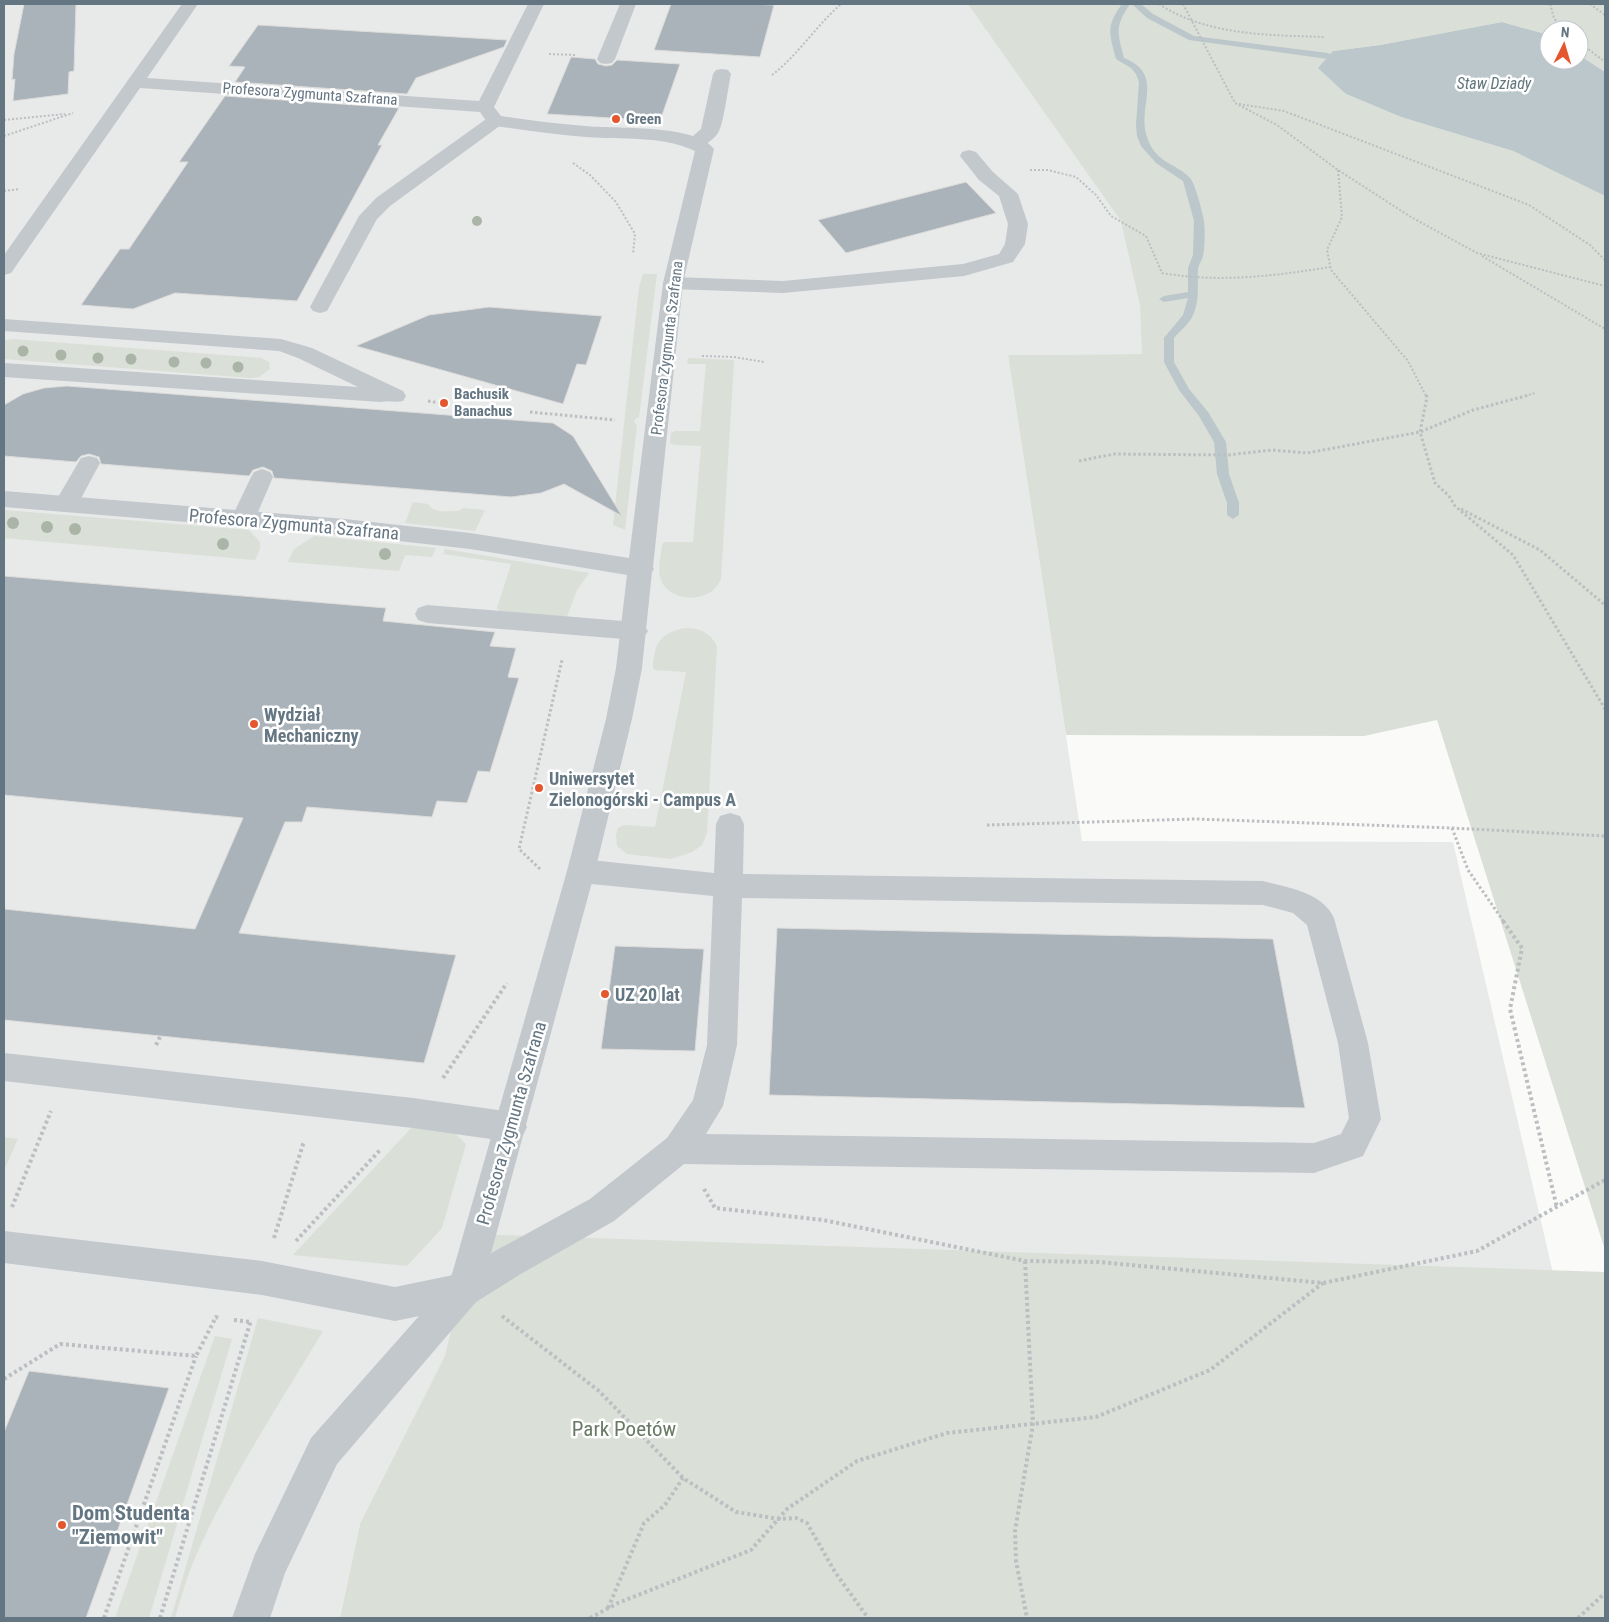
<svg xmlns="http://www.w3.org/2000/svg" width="1609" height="1622" font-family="'Roboto Condensed',sans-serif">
<rect width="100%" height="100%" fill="#fafaf8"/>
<polygon fill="#e8e9e9" points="4,4 1094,4 1140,305 1143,354 1008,355 1082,841 1453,842 1572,1355 360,1524 340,1618 4,1618"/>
<g fill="#dadfd7">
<polygon points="968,4 1605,4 1605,72 1579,55 1579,30 1549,30 1549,35 1502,22 1380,45 1333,51 1346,94 1401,117 1513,151 1605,196 1605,1250 1437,720 1364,736 1066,735 1008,355 1142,354 1140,305 1121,221"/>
<polygon points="643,274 657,274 639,417 635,419 634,422 637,425 625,530 613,525 639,287"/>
<polygon points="12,339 261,358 269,362 270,369 259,377 251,378 4,359 4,341"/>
<path d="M688,358L734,360L721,579C718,584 715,590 709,593C693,602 668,598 661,580C657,571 661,555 662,545L664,542H693L701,446L674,445L670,443L671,433L675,431H700L706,364H687Z"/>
<path d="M413,502L428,504C433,514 449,511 459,511L463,508L485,510L475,531L405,523Z"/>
<polygon points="4,510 249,530 260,542 260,549 255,560 4,538"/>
<polygon points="314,536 436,548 432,557 405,555 399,571 288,562 294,549"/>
<polygon points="445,549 589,573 577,590 566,619 501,614 497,608 511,564 443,554"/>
<path d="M685,628C699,628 710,632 717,646L707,833L702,845L692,852L671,859L627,854L617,846L616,835L618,828L624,825L655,827L686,672L654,670C652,666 653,663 654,658C656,639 666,632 685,628Z"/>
<polygon points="415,1124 449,1127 466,1144 442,1228 407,1266 293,1255"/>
<polygon points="4,1137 18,1139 4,1170"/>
<polygon points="474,1234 1605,1272 1605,1618 340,1618 360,1524 445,1356"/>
<path d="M258,1318L323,1331C279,1405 228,1481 194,1560C186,1579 181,1599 175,1618H171Z"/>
<polygon points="215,1336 232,1339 149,1618 115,1618"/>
</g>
<polygon fill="#bbc7cb" points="1502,22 1549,35 1549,60 1579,60 1579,55 1605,72 1605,196 1513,151 1401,117 1346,94 1318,68 1333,51 1380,45"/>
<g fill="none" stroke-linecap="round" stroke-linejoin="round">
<g fill="#bbc7cb" fill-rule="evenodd">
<path d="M1122,4H1130C1115,26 1117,32 1124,58C1166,75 1136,106 1147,137C1155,163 1176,163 1190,178C1195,183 1203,214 1204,221C1205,231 1205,246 1203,256C1202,261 1198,265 1198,270C1197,286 1200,300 1193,315C1190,323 1180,331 1174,338V362L1189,389L1208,412L1226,442L1229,474L1239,503V515L1233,519L1227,515V503L1217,474L1214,442L1199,416L1179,390L1164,362V338L1183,315L1188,298L1164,302L1159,299L1164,296L1188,292V268L1193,255L1194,221L1183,181L1156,163L1141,146L1137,136L1136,125L1139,82L1136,74L1131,68L1116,59C1109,33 1106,26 1122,4Z"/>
<polygon points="1132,4 1141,4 1153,14 1194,36 1328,53 1332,56 1328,59 1189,40 1147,18"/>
</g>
</g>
<g fill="#aab3b9" stroke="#dcdcda">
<polygon points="24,4 76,4 74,71 69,72 68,94 13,101 15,79 12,80 14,54"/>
<polygon points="671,4 749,4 774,5 760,57 654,50"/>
<polygon points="258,25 507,40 504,47 416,78 407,94 235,82 245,67 229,66"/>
<polygon points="571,57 595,59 598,64 606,66 612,65 617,60 680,64 660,121 547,114"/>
<polygon points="225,96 399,108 378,145 382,145 297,301 175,293 133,309 81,305 120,249 129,249 188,162 179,162"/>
<polygon points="966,182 996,213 846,253 818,220"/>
<polygon points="489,307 602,316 586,365 577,364 563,404 356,346 429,315"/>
<polygon points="67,386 553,423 573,436 622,516 564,484 541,493 511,497 274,478 272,471 263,467 253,470 249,476 101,464 99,457 89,454 81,456 76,462 4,456 4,405 23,394 44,388"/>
<polygon points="4,576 386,608 383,621 495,632 490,646 516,648 508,677 519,678 490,772 478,771 467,803 437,801 432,817 307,807 302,822 285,822 239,933 456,955 424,1063 4,1020 4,909 195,929 243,818 4,795"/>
<polygon points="777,928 1273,939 1305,1108 769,1095"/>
<polygon points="615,946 704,949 695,1051 601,1049"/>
<polygon points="29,1371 169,1388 86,1618 4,1618 4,1432"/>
</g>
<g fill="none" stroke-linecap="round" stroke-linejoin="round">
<g stroke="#bbbfc2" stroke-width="2" stroke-dasharray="2 2" stroke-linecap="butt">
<path d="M1159,4C1207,36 1270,35 1325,37"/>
<polyline points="1183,4 1235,103 1277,125 1338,170 1411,217 1477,253 1605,286"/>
<polyline points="1550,4 1554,18 1563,30"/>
<polyline points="1590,4 1605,15"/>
<polyline points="1579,42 1605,62"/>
<polyline points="549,54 575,55"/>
<path d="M772,75C798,55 816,26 841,4"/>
<polyline points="1239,104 1284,111 1529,205 1590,245 1605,260"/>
<polyline points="4,120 65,114"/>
<polyline points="4,136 73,113"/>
<polyline points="573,163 590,175 616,202 635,234 633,254"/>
<path d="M1030,170H1048L1076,177L1096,195L1111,216L1146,236L1162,273C1219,283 1274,276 1330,267"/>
<polyline points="1338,170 1342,217 1327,250 1331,270 1408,361 1426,396"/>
<polyline points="4,191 20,189"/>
<polyline points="1482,256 1605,329"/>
<polyline points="702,356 734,357 764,362"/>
<polyline points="1525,396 1535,393"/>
</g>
<g stroke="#bbbfc2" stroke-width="3" stroke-dasharray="2.5 2.5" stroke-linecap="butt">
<polyline points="1426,395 1427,397 1420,432 1435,483 1449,496 1455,506 1513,555 1605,709"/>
<polyline points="428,401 445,404"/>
<polyline points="530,412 615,420"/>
<polyline points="1079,461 1114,454 1228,455 1272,450 1307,453 1420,432 1473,410 1529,395"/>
<polyline points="1461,509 1540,550 1605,605"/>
<polyline points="987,825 1196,819 1452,828 1605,836"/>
<polyline points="1452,828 1468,870 1504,922"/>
<polyline points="540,869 519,849 562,660"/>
</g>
<g stroke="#bbbfc2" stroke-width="4" stroke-dasharray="3 3" stroke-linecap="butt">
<polyline points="1503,921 1522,948 1510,1009 1557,1208"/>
<polyline points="156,1045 160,1037"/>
<polyline points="443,1078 507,983"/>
<polyline points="704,1189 715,1208 823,1220 1025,1261 1099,1262 1323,1283 1477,1251 1605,1180"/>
<polyline points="12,1207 51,1111"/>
<polyline points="274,1238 304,1141"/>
<polyline points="296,1241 380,1150"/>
<polyline points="1025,1261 1033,1424 1015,1531 1016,1561 1027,1618"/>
<polyline points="502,1316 599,1391 683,1478 736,1512 779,1519 796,1518 807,1523 835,1572 868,1618"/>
<polyline points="234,1320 251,1322"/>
<polyline points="4,1379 60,1344 196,1356 216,1317 218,1318"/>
<polyline points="608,1608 644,1523 665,1505 683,1478"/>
<polyline points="104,1618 196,1356"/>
<polyline points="160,1618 251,1320"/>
<polyline points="590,1618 618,1603 751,1550 787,1509 857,1461 947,1433 1096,1417 1210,1370 1323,1283"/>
<polyline points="1578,1618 1605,1593"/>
</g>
<g fill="#c3c8cc" fill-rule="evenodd">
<polygon points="620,4 636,4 615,59 612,63 606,64 600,63 597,59"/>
<path d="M722,69L728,70L731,74C728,87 724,123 718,133C712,142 698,150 688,147L685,143L701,129L713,74L716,70Z"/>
<polygon points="495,116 501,117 504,121 501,125 390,206 377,219 327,311 320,313 313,311 310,307 359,216 376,198 489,117"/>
<polygon points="969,150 976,152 993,172 1018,194 1028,224 1025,244 1013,262 964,276 783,293 673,289 666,287 663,283 666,279 673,277 783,281 963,264 999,254 1005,244 1008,224 999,196 979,180 960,156 962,152"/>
<path d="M4,319L281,339L312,348L403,391L406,396L403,401C395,403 388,400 381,402L4,377V363L358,387L298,358L279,351L4,331Z"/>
<polygon points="89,456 97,458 100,463 78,504 74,510 66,512 58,510 54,504 78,463 81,458"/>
<polygon points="262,469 270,472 273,477 255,519 251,525 243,527 235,525 231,519 251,477 254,472"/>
<polygon points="427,605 635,622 644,625 648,631 644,637 635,640 427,623 418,620 415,614 418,608"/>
<path d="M730,813L740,816L744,824L743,874L1263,881C1288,888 1322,892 1334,918L1368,1043L1381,1119L1363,1156L1314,1173L684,1164L614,1221L519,1275L476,1302L464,1307L395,1321L262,1295L4,1263V1231L262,1261L395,1287L458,1274L495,1251L590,1199L667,1138L693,1100L707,1045L713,896L581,883L571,879L567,871L571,863L581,859L714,873L716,824L720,816ZM742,898L1263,905L1293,913L1307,925L1338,1043L1349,1118L1341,1134L1314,1143L706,1134L723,1106L737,1045Z"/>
<polygon points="4,1053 413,1098 511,1112 522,1117 527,1127 522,1137 511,1142 413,1128 4,1081"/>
</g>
<path fill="#c3c8cc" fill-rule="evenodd" d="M182,4H198L147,78L479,101L528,4H544L494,107L501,116C529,120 557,124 585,126C613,129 697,124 714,149L683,283L653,567L654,569L652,572L642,668L632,719L595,871L481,1290L476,1302L337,1464L285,1573L270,1618H232L255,1554L311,1438L450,1281L567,871L606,719L616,668L627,575L470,549L345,535L4,507V491L345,519L470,533L629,558L663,283L695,151C661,135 623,140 586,137C556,135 525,130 495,126L489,125L480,112L140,88L11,273L4,275V255Z"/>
</g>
<g fill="#aab4a7">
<circle cx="477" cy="221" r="5"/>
<circle cx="23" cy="351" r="5.5"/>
<circle cx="61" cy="355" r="5.5"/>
<circle cx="98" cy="358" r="5.5"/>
<circle cx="131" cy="359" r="5.5"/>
<circle cx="174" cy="362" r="5.5"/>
<circle cx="206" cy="363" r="5.5"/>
<circle cx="238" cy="367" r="5.5"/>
<circle cx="13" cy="523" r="6"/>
<circle cx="47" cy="527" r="6"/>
<circle cx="75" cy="529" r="6"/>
<circle cx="223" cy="544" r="6"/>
<circle cx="385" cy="554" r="6"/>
</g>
<g fill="#e4572e" stroke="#fff" stroke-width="2">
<circle cx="616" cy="119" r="5"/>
<circle cx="444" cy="403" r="5"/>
<circle cx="254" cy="724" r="5"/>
<circle cx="539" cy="788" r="5"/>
<circle cx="605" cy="994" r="5"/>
<circle cx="62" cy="1525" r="5"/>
</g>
<g text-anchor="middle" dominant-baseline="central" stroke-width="5" stroke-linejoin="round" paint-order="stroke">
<g font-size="15" fill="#657683" stroke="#fff">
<text transform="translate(310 94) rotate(4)">Profesora Zygmunta Szafrana</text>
<text transform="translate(667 348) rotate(-83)">Profesora Zygmunta Szafrana</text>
</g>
<g font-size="15" font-weight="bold" fill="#657683" stroke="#fff" text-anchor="start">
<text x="626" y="119">Green</text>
<text x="454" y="394">Bachusik<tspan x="454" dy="17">Banachus</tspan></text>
</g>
<g font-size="16" font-style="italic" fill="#60757c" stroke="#fff">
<text x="1494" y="83">Staw Dziady</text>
</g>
<g font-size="18" fill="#657683" stroke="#fff">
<text transform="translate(294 524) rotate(5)">Profesora Zygmunta Szafrana</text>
<text transform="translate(511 1123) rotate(-74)">Profesora Zygmunta Szafrana</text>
</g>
<g font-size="18" font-weight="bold" fill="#657683" stroke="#fff" text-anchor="start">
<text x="264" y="714">Wydział<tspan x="264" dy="21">Mechaniczny</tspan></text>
<text x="549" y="778">Uniwersytet<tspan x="549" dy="21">Zielonogórski - Campus A</tspan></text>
<text x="615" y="994">UZ 20 lat</text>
</g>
<g font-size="21" fill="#687a64" stroke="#fff">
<text x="624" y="1429">Park Poetów</text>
</g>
<g font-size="21" font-weight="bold" fill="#657683" stroke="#fff" text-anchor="start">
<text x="72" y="1513">Dom Studenta<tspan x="72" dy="24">"Ziemowit"</tspan></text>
</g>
</g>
<rect width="1609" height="1622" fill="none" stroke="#657683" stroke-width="10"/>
<g transform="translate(1564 45) rotate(5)"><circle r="24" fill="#ffffff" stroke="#c1c8cd"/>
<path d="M0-4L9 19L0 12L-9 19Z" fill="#e4572e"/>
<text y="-8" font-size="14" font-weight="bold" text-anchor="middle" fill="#657683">N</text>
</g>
</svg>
